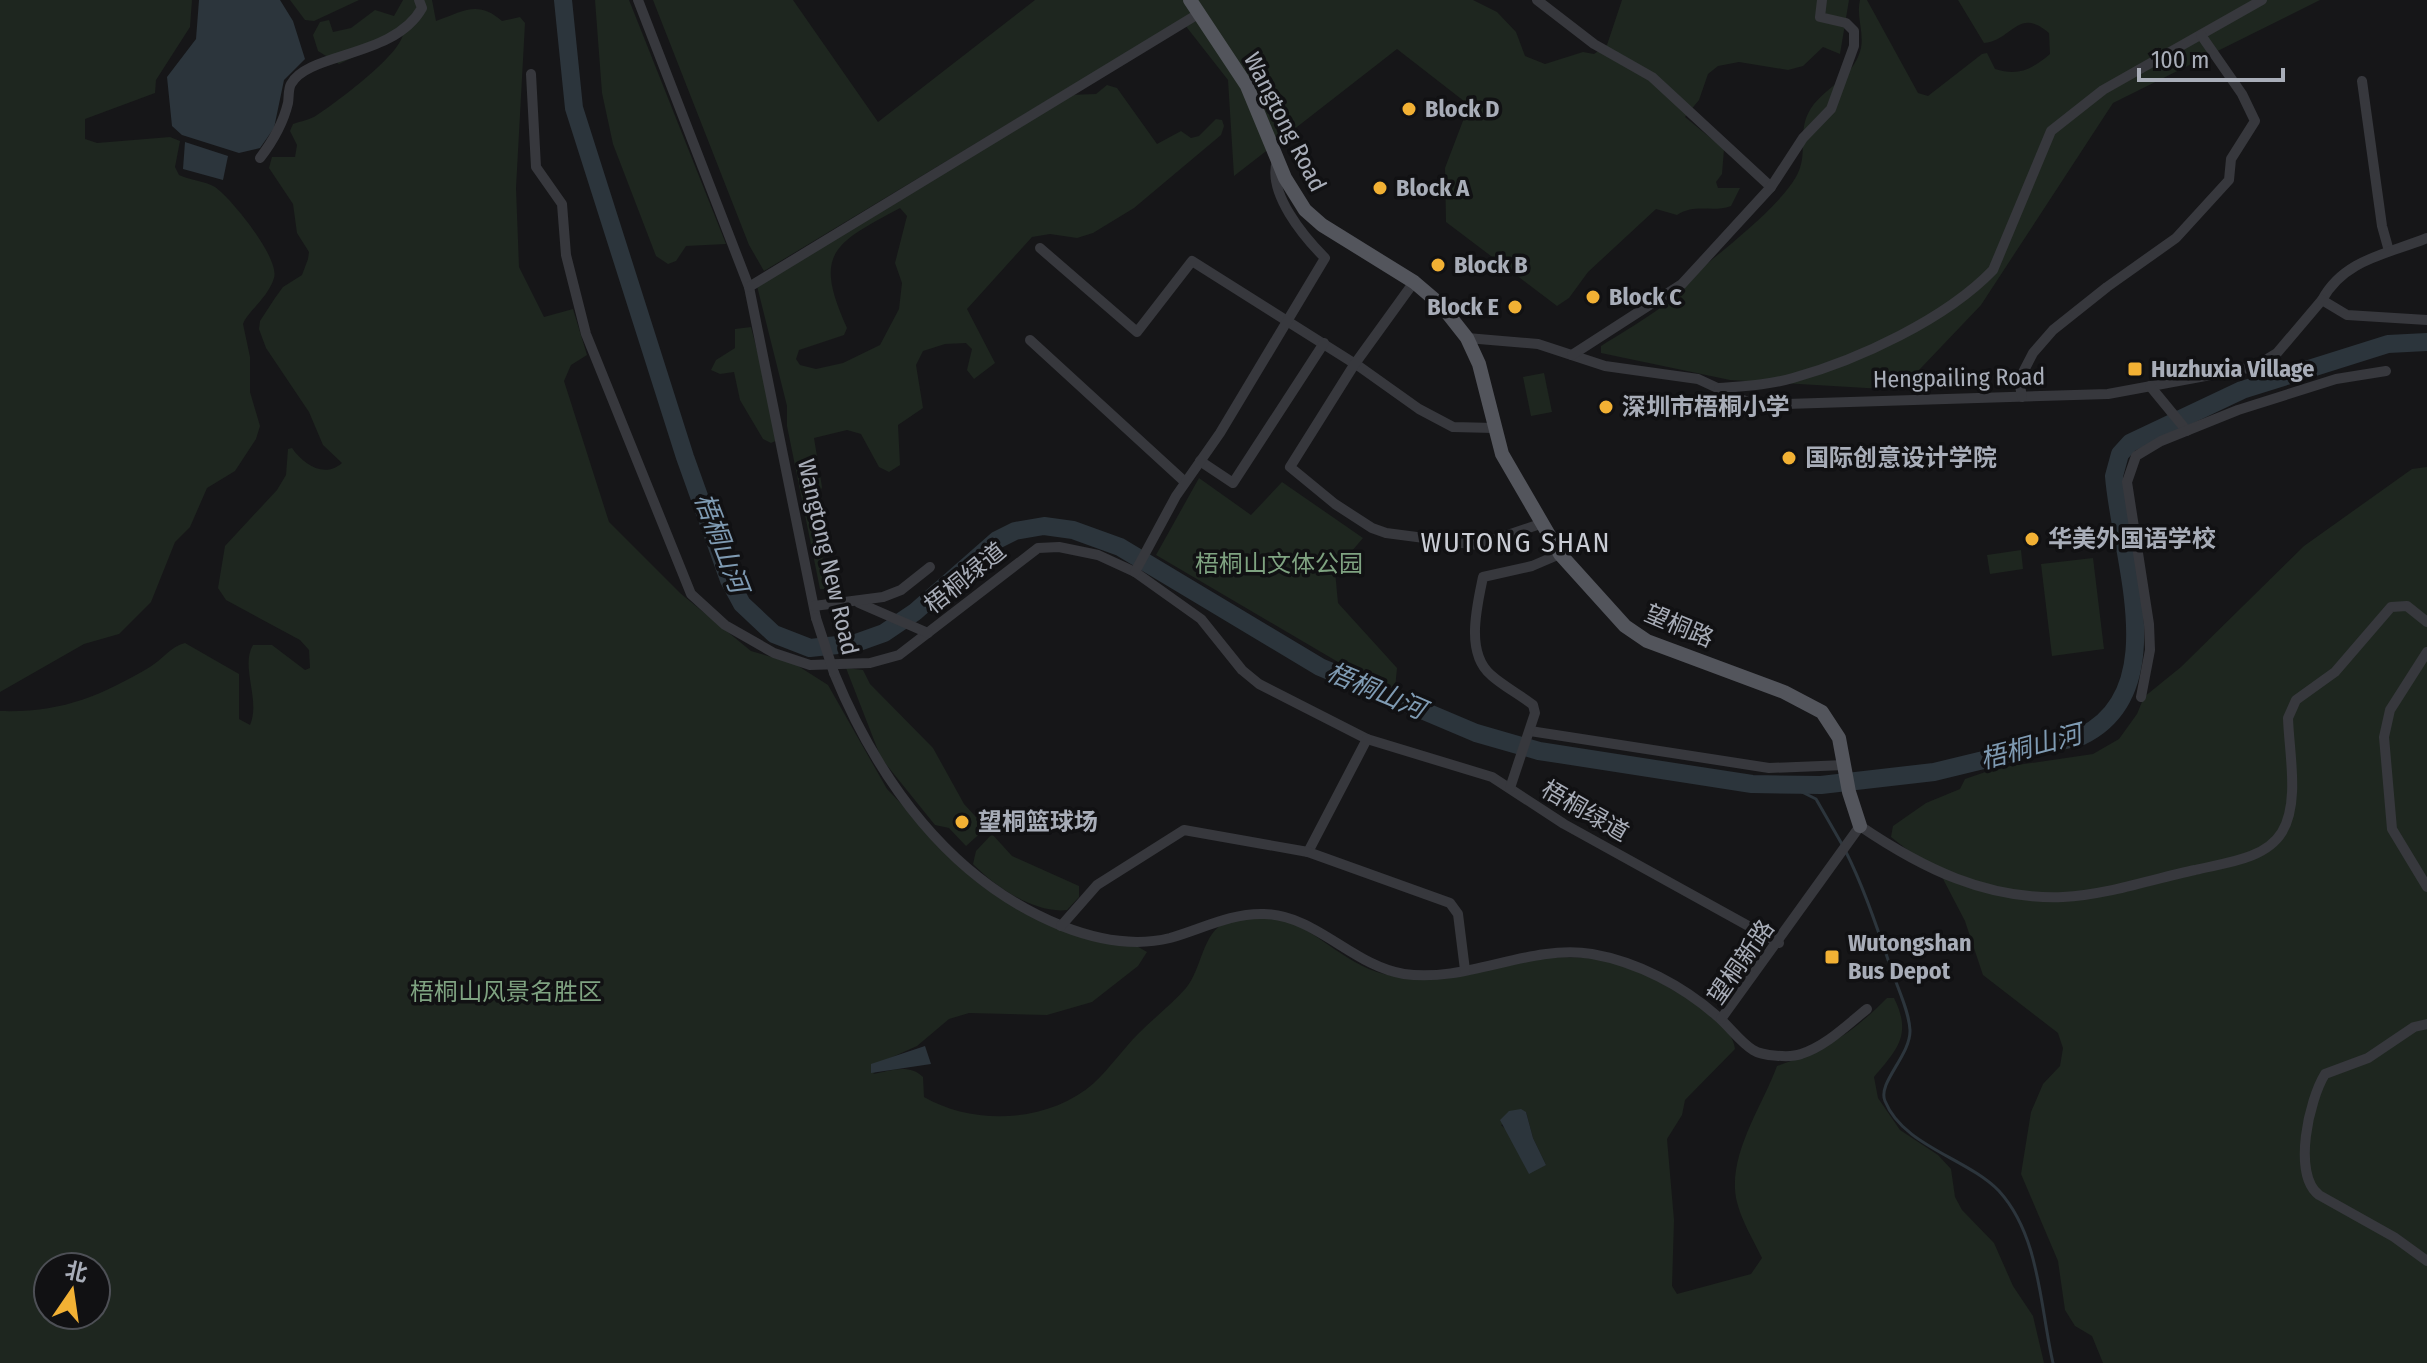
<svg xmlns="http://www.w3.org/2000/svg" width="2427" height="1363" font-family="'Fira Sans Condensed','Noto Sans SC',sans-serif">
<rect width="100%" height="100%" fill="#161618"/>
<g fill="#1e261f" fill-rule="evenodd">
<path d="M0,0H192L190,27L156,80L155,93L85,119V139L97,143L170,137L180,141L175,167L179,175C190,180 205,181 215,187C231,198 280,258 274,278C268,298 247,312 243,324L250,357V392L260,426L256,439L235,471L207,488L190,527L175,542L151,602L119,634L84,644L0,692Z"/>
<polygon points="290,0 359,0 314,21 305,20"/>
<path d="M403,0H432L436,21C464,11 478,0 502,21L520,17L525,23L516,188L519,267L544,317L573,309L587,355L571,365L564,381L609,522L680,593L751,651L795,664L828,685L887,789L979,884L1065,931L1135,945L1147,952L1138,966L1092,1002L1047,1015L969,1013L949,1019L917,1046L888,1059L873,1074C890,1071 909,1063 923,1077L924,1097C974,1126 1049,1123 1094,1083C1110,1068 1123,1049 1138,1034C1154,1018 1172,1004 1186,988C1202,969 1202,933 1226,922C1290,891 1329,961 1384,974C1411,981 1440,973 1468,969C1525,960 1578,948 1634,969C1652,976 1670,989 1687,998C1704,1008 1733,1028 1735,1049L1685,1100L1682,1115L1667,1139L1674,1220L1672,1286L1677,1294L1751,1274L1762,1258C1752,1237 1736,1212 1735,1189C1733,1147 1763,1104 1777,1066C1827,1049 1850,1035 1887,998H1894C1912,1034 1898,1049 1874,1077L1878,1098L1900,1130L1938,1155L1951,1169L1955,1197L1962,1210L1994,1243L2013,1286L2033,1316L2044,1363H0V711C60,713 99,697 150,667C163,659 170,647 185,643L239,674V719L250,725C261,700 240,667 253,645H272L305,670L310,668L309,650L300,640L226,600L218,588L225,546L277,490L286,475L288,449L292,448C303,464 324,479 342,463L323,445L309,412L266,348L259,329L260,321L275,298L283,287L302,275L308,259L309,252L297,233L293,204L269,168L272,157H295L297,145L290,131L293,124C301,121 310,120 317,115C337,102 400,55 403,34L339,64L318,51L313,35L320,22L329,20L333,32L351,28L375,10L394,16ZM1526,1112L1533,1138L1546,1165L1501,1125ZM48,1267H96V1315H48Z"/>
<polygon points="595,0 629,0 726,244 686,246 676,261 668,264 656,256 613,144 602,93"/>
<path d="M653,0H793L878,122L1035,0H1473L1497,12L1516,32L1525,56L1545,64L1583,52L1594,54L1607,45L1622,0H1849L1840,54L1823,47L1803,66L1788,70L1739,62L1718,66L1708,74L1699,100L1685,117L1724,149L1722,174L1716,182L1718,188H1740L1731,206C1712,213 1696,203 1677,215L1656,209L1588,272L1569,298L1557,306L1446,222L1445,168L1469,105L1397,49L1234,176L1228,80L1181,20L764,271L749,245Z"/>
<path d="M1860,0H1867L1918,93L1928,96L1982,54L1987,53L1995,69C2018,76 2031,70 2050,54L2049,33C2018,6 2012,41 1984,43L1958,0H2320L2113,103L1981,305L1900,390L1730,380L1601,353V346C1636,324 1677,302 1702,268C1729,245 1783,204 1798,173C1809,150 1795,128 1814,104C1831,84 1854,76 1861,48C1864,31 1856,16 1860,0Z"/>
<path d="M1107,85L1117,88L1157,144L1181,131L1191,138L1199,136L1216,119L1222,120L1224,126L1221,135L1134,208L1093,233L1077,238L1050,234L1032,237L967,309L995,363L974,379L967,370L972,349L966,343L945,344L923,351L916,365L923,408L898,425L900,465L889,472L879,467L861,434L847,430L814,438L822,487L815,506L827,589H820L787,426V406L757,286L1068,95L1096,94ZM900,208L907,216L895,263L902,283L899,309L880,345L843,363L816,369L800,365L796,359L799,350L844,335L847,328C813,253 833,244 900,208Z"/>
<polygon points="751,327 780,439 771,443 763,439 740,400 734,372 720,374 711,370 716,360 735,348 735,329"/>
<polygon points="1544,373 1552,412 1531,416 1523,377"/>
<polygon points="2427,467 2427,1363 2103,1363 2092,1336 2075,1326 2065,1310 2058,1261 2021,1174 2031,1112 2043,1084 2060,1066 2063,1048 2058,1033 1983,975 1965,921 1942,877 1891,837 1893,826 1926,803 1960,789 1965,779 1997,768 2093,754 2119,739 2137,714 2144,697 2181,667 2304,546 2412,469"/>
<polygon points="1199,478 1251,515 1282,482 1363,538 1335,571 1338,603 1397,668 1395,689 1372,682 1156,555"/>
<polygon points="2021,550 2023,569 1990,574 1987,555"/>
<polygon points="2093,558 2104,649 2052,656 2041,564"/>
<polygon points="846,668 863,670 870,684 933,748 964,804 986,828 966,846 949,828 935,825 881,758"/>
<path d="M992,834L1012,856L1079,886V897L1067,910C1035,914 994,886 973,864L976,851Z"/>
</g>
<g fill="#2c353c">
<polygon points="199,0 280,0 293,21 305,59 284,80 274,128 260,148 239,153 182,135 172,126 167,77 196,39"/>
<polygon points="185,142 228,156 223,180 183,169"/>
<polygon points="925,1046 931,1064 871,1073 871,1064"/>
<polygon points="1521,1109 1526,1112 1533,1138 1546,1165 1529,1174 1500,1120 1509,1111"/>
</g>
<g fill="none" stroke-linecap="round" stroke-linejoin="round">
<g stroke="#2c353c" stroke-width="3">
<polyline points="1786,784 1816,799 1843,846"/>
<path d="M1846,852C1865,890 1878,931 1892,971C1898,989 1909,1011 1910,1030C1911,1055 1877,1083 1885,1101C1903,1146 1967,1158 1999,1191C2040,1236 2040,1307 2053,1363"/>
</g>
<path stroke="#2c353c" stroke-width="18" d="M563,0L574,108L685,457L729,580L742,604L774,634L810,648L856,643L884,633L915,612L997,540L1015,531L1044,526L1073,530L1120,547L1320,667L1476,733L1539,751L1752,784L1821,785L1934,772L2082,736C2174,691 2120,556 2114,476L2120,454L2130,443L2242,390L2388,344L2427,342"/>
<g stroke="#37383d" stroke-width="10">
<polyline points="638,0 749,287 816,618"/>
<polyline points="1537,0 1594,44 1652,77 1771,187"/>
<polyline points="531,74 536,167 562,204 566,255 586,334 691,594 725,625 774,653 810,665 870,663 899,655 1038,548 1059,547 1098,555 1135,572 1201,619 1242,670 1259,684 1367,739 1492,777 1564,824 1779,943"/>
<polyline points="2362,81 2382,226 2389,251"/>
<path d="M260,158C273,141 283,124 288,103C289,98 288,89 291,84C308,52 394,58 422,8L419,0"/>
<polyline points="1040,248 1137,332 1192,261 1360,367 1419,409 1453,427 1494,428"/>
<polyline points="1414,282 1354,365 1290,467 1335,504 1372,528 1386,533 1478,545 1543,523"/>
<polyline points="749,287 1198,14"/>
<path d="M2322,300C2344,259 2388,254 2427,238"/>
<polyline points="1467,338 1538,344 1605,366 1698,379 1754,405 2108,394 2254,367 2277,353 2322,300 2347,315 2427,320"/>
<polyline points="1030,340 1185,482"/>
<polyline points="1572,355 1682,284 1771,187 1803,138 1831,109 1854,46 1854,31 1846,23 1820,17 1822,0"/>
<polyline points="2150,386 2187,431"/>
<path d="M1719,388C1744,386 1769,385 1793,378C1858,360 1946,319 1993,270L2051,131L2103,90L2262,0"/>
<polyline points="2022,397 2019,380 2033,353 2053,330 2107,287 2176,238 2229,180 2231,159 2255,121 2242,94 2201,35"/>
<polyline points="1200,461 1233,483 1324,343"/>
<path d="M1135,572L1176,496L1220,433L1325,258C1304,237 1267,193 1277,161"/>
<polyline points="859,603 928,633"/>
<polyline points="814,606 883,597 901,590 930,567"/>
<polyline points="2427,652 2390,710 2384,737 2392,829 2427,887"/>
<path d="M834,673C878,780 950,881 1062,926C1095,939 1134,947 1170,938C1202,929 1230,913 1264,914C1316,915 1353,966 1404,974C1468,983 1528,944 1592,954C1638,962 1683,986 1717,1016C1729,1026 1740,1042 1753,1050C1762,1056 1791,1058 1801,1054C1826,1046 1847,1025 1867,1009"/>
<polyline points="2141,697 2150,650 2149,624 2127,482 2136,456 2161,441 2238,410 2336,379 2386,371"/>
<polyline points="1530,731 1769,768 1845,765"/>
<path d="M1510,788L1535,713L1533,705C1519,694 1503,686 1491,675C1465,653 1477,606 1483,577L1532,566L1560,554"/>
<polyline points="1308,852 1367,739"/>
<polyline points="1061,926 1097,885 1184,830 1308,852 1450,903 1458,914 1465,970"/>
<path d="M1721,1019L1860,826C1922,868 1986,900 2063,897C2107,895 2152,879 2195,870C2223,863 2265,860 2282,832C2300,802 2289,752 2288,718L2296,700L2335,672L2391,607L2407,606L2427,622"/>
<path d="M2427,1024L2414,1027L2368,1058L2325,1074C2309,1100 2292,1174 2319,1195L2394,1237L2427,1261"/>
</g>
<polyline stroke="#53555c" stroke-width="14" points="1190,0 1247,86 1285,178 1305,210 1322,225 1414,282 1441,305 1467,338 1479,364 1502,454 1560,554 1625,626 1647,641 1784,692 1822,712 1839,738 1849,792 1860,826"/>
<polyline stroke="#37383d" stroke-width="10" points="816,618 834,673"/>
</g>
<g fill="#f2b134" stroke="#111113" stroke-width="3">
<circle cx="1409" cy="109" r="8"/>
<circle cx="1380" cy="188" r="8"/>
<circle cx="1438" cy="265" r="8"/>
<circle cx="1593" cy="297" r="8"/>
<circle cx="1515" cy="307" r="8"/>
<rect x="2127" y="361" width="16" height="16" rx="4"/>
<circle cx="1606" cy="407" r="8"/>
<circle cx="1789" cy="458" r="8"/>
<circle cx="2032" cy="539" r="8"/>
<circle cx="962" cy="822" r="8"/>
<rect x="1824" y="949" width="16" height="16" rx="4"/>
</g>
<g text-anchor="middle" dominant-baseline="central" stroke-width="7" stroke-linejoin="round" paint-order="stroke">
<g font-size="24" font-weight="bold" fill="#a8adb8" stroke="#111113" text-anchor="start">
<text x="1425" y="109">Block D</text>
<text x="1396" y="188">Block A</text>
<text x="1454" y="265">Block B</text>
<text x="1609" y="297">Block C</text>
<text x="1499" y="307" text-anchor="end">Block E</text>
<text x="2151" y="369">Huzhuxia Village</text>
<text x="1622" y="407">深圳市梧桐小学</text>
<text x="1805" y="458">国际创意设计学院</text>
<text x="2048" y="539">华美外国语学校</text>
<text x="978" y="822">望桐篮球场</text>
<text x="1848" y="943">Wutongshan<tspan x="1848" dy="28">Bus Depot</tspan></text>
</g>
<g font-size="24" fill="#a8adb8" stroke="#111113">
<text transform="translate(1285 122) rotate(63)">Wangtong Road</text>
<text transform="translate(1959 378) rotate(-1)">Hengpailing Road</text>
<text transform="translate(828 557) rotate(77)">Wangtong New Road</text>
<text transform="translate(965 578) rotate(-39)">梧桐绿道</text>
<text transform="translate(1679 626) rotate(23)">望桐路</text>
<text transform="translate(1585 811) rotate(30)">梧桐绿道</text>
<text transform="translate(1741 962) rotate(-55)">望桐新路</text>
</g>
<g font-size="24" fill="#7fa381" stroke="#111113">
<text x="1279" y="564">梧桐山文体公园</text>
<text x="506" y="992">梧桐山风景名胜区</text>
</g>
<g font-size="26" font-style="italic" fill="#7f9bb3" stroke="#111113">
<text transform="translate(721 543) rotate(69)">梧桐山河</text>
<text transform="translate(1376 691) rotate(23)">梧桐山河</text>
<text transform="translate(2031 747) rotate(-15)">梧桐山河</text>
</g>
<g font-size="28" letter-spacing="2" fill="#c9ccd4" stroke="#111113">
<text x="1516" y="542">WUTONG SHAN</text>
</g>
</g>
<g transform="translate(72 1291) rotate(13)"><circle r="38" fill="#111113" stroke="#4d4f55" stroke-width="2"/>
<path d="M0-6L14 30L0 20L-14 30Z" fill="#f2b134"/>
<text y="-12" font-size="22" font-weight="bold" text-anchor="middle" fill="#a8adb8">北</text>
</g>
<path d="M2139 68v12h144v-12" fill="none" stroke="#a8adb8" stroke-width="4"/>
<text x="2151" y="68" font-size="24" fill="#a8adb8" stroke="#111113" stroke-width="6" paint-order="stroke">100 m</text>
</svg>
